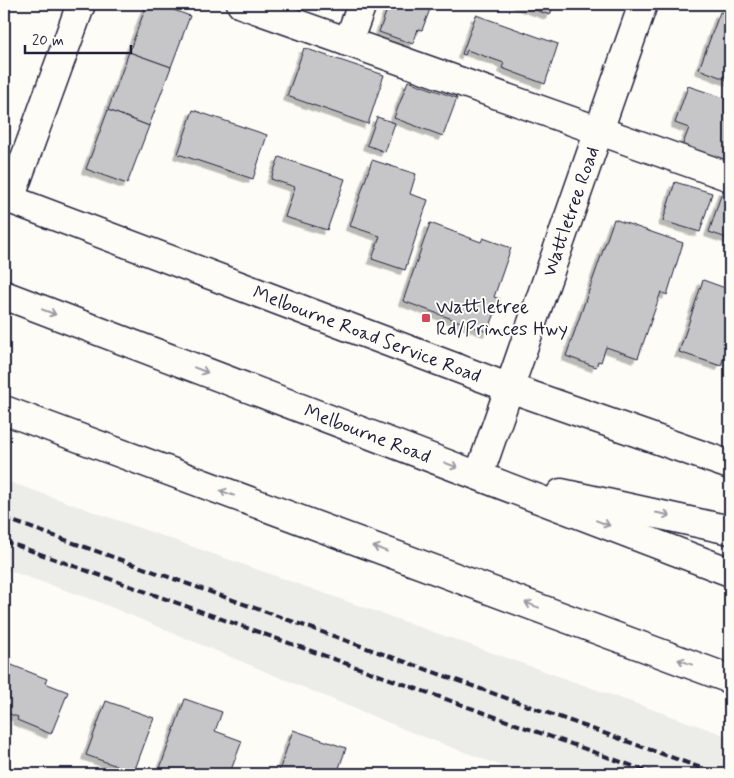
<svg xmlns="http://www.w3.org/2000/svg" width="734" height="778" font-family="Mynerve,sans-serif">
<defs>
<filter id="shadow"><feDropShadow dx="-4.5" dy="4.5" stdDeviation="0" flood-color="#0004"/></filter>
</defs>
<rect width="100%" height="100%" fill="#fdfcf7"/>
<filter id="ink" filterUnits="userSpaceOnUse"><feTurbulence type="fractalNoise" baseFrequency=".02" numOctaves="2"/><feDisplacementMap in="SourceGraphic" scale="10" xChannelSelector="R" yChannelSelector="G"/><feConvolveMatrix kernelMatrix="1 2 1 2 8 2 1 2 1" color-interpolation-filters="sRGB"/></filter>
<g filter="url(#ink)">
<polygon fill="#ecece9" points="4,480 730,737 730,774 523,774 411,732 94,600 4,569"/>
<g fill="#c6c6c8" stroke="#22223b" filter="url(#shadow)">
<polygon points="147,4 158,4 190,16 171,67 129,52"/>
<polygon points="263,4 299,4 295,15"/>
<polygon points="389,4 432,4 422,30 418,29 413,44 379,32"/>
<polygon points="518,4 554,4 550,15"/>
<polygon points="720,12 730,15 730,81 699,69"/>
<polygon points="476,15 558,44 545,84 502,68 504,63 467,50 465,55 462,54"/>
<polygon points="304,48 384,75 368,124 287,96"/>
<polygon points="129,52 171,67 149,126 108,110"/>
<polygon points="408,81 457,98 443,136 394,118"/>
<polygon points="688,86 730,100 730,166 681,149 689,128 675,123"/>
<polygon points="108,110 149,126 127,184 86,169"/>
<polygon points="193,110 267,135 253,179 178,154"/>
<polygon points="377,117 395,123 385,152 367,145"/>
<polygon points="279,157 345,179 327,230 285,217 295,187 271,179"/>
<polygon points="372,160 416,174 410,194 428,200 405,270 372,259 380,236 350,226"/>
<polygon points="675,182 712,193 700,232 663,221"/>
<polygon points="723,189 730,192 730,239 709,232"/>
<polygon points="614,219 683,243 667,295 661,292 638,358 606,347 601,362 598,361 596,367 566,356"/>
<polygon points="430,223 481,242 483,238 511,248 494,297 500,299 488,332 403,301"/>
<polygon points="703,280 728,289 726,292 730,293 730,361 723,359 721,366 679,352"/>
<polygon points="4,662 47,679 45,683 68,692 51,734 17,720 18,717 4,712"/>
<polygon points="185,699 222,712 215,731 242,741 231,770 238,774 168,774 159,771"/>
<polygon points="106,701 154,718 134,772 86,755"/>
<polygon points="293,730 346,748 337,774 278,774"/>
</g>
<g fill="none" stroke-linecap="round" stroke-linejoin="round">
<defs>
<g id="minor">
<polyline points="241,4 730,177"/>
<polyline points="348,42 362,4"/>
<path id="s1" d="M4,197L510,388L730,465"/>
<polyline points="10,199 81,4"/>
<path id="s2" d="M479,475L643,4"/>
</g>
<g id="highway">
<path id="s3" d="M4,295L730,572"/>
<polyline points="4,410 730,679"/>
<polyline points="561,493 730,530"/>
</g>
</defs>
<use href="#minor" stroke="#22223b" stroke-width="31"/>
<use href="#highway" stroke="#22223b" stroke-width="31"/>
<use href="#minor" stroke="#fdfcf7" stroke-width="28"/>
<use href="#highway" stroke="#fdfcf7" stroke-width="28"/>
<g stroke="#22223b" stroke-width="4" stroke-dasharray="8 4" stroke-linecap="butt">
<polyline points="4,518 718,774"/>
<polyline points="4,541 655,774"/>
</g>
</g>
<defs><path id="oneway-shaft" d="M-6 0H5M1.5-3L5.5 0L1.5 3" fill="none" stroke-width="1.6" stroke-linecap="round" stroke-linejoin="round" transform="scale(1.25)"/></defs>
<g stroke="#9a9aa2">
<use href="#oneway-shaft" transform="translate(49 312) rotate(21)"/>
<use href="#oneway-shaft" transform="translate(201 370) rotate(21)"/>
<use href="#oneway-shaft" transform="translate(451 465) rotate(21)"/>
<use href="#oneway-shaft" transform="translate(227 493) rotate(-160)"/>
<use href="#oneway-shaft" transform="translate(663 514) rotate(12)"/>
<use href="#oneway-shaft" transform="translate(603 523) rotate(21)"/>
<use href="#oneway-shaft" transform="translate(380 549) rotate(-160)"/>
<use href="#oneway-shaft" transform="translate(532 605) rotate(-160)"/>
<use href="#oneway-shaft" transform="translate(685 662) rotate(-160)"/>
</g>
</g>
<rect fill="#d1495b" stroke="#fdfcf7" stroke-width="2" x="421" y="313" width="10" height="10" rx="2.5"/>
<g text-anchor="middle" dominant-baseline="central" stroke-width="4" stroke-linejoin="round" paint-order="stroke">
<g font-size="19" fill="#22223b" stroke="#fdfcf7">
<text stroke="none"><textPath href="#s2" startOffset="279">Wattletree Road</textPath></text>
<text stroke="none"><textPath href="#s1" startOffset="388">Melbourne Road Service Road</textPath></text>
<text stroke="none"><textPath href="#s3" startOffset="389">Melbourne Road</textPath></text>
</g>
<g font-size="19" fill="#22223b" stroke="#fdfcf7" text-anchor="start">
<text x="436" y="307">Wattletree<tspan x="436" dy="22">Rd/Princes Hwy</tspan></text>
</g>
</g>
<rect width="734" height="778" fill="none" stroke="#fdfcf7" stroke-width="20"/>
<rect x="10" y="10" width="714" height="758" fill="none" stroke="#22223b" stroke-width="2" filter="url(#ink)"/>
<path d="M25 45v8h106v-8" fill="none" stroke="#22223b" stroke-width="2.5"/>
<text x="32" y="45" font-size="15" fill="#22223b" stroke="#fdfcf7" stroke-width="4" paint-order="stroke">20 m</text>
</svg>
